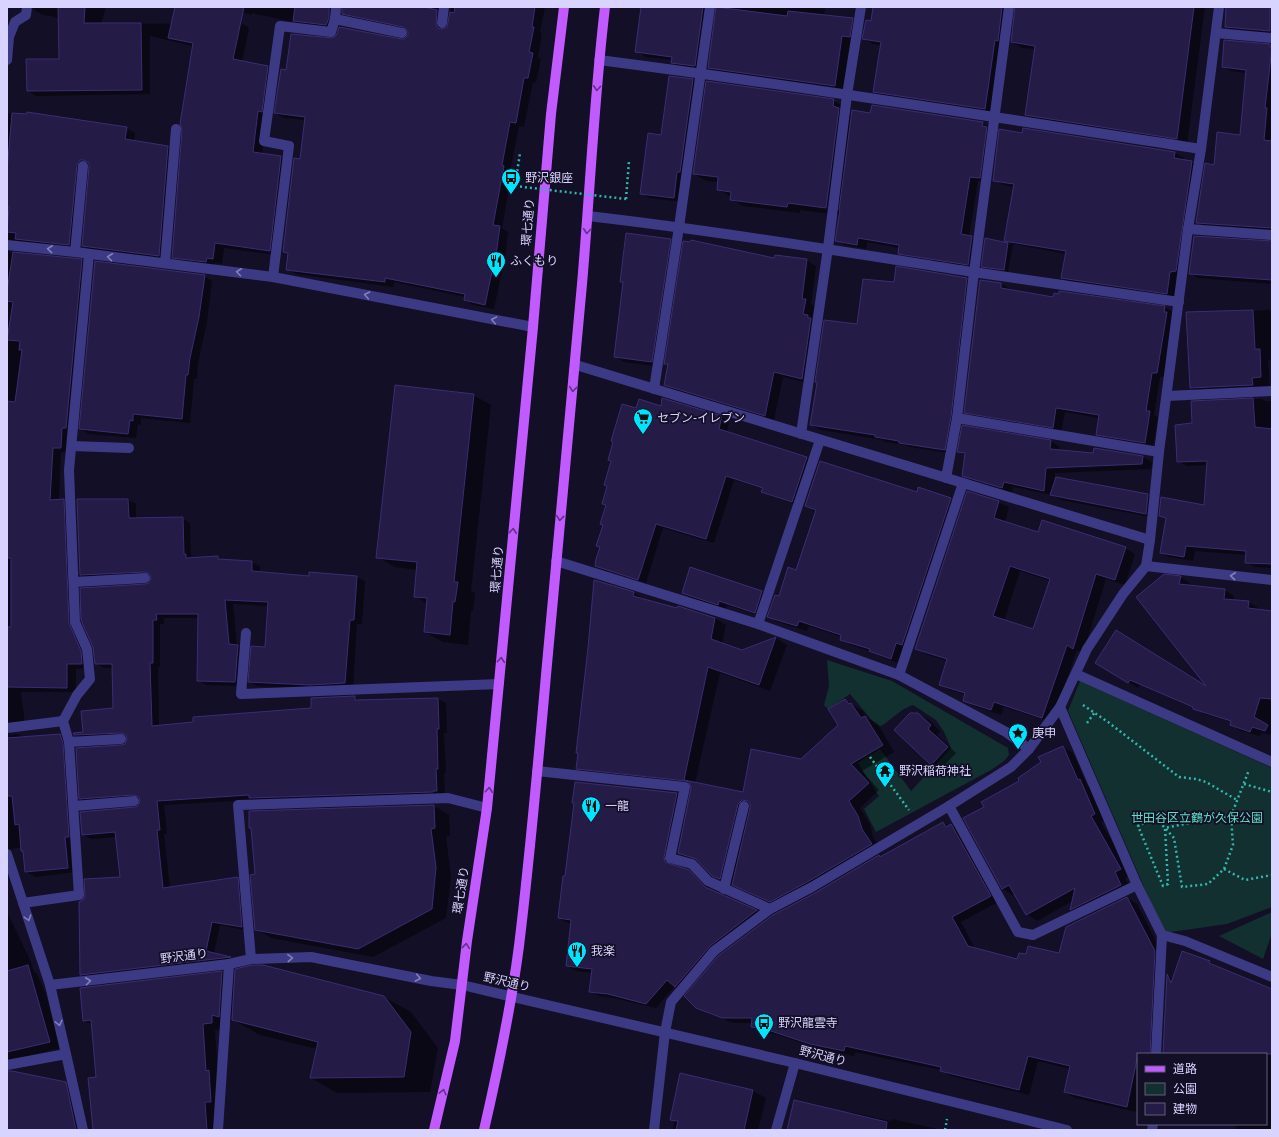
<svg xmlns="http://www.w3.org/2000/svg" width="1279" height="1137" font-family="Arial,'Noto Sans JP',sans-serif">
<rect width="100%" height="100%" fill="#130f26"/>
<g fill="#12302f">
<path d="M827,660L892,681L1008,748L1009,755L1004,761L991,770L876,832L864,809L879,796L858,763L880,749L911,791L951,748L944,732L936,720L913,705C900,709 893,719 881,726L875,724L850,694L828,709L824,705L829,686Z"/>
<polygon points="1080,681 1272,768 1272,907 1227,924 1164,933 1068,711"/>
<polygon points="1272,912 1272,933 1263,959 1219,936"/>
</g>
<g fill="#0007" fill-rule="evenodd">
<polygon points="34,7 106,7 101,24 241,23 249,28 242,62 267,67 276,72 267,116 262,155 281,157 290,162 278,255 224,248 222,264 215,263 215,266 182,262 173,257 193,46 150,36 150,94 36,96 28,91 60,60 59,19 51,16 43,15 34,10"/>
<polygon points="223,7 341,7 339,9 335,29 303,25 298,23 252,13 252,15"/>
<polygon points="343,7 449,7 447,8 444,30 448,27 451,7 545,7 540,32 542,33 538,57 541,59 536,83 533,82 524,127 519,126 510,171 512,172 502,228 508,232 504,266 503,266 494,309 473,305 465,300 465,297 394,282 393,287 296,274 287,269 289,255 284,252 300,160 305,120 284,118 275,113 286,71 333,39 405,40 409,35 409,31 352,18 343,13"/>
<polygon points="642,7 716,7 713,11 704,71 681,68 672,62 672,60 646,57 636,51"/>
<polygon points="718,7 825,7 824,16 852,19 862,25 844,91 718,73 709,68"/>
<polygon points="874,7 1016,7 1012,12 994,114 884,97 874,92 881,45 873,44 864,38 872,22"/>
<polygon points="1017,7 1205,7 1187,144 1036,120 1026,115 1035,49 1022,48 1012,42"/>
<polygon points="1227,7 1272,7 1272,35 1234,32 1226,27"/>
<polygon points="1225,41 1272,45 1272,232 1205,227 1197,222 1215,166 1241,136 1247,73 1231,71 1223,66"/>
<polygon points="670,77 693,80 701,85 682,202 649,198 641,193 662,136"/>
<path d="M833,100L846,108L845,112L852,116L871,114L982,123L991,128L988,182L978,181L969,237L980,242L977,269L907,258L899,253V248L867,242L866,249L845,245L837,240L840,215L800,210V213L743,206L731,199V197L718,189L719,182L707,181L694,174ZM906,254L974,264L973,266L906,256Z"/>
<polygon points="7,113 126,128 135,133 134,141 168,147 177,152 168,260 92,251 83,246 90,165 87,167 78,249 9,249 10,253 82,260 90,265 69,453 61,452 59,500 63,500 72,505 77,628 90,668 76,669 76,692 21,692 25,725 12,727 9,735 18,734 23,737 60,735 69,740 76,872 35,877 26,872 24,851 22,847 7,850"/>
<polygon points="1024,129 1175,153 1184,158 1184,161 1192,162 1201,167 1176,298 1071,283 1062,278 1066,254 1013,244 1008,272 987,269 982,266 986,240 1012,244 1006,240 1014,187 1003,185 994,180 1023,134"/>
<polygon points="670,240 680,246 661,367 624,362 615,356 624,283 621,281"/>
<polygon points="1272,242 1272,284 1198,278 1190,273"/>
<polygon points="775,259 806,260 816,266 811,304 815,306 812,318 818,321 812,384 783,377 774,420 675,390 665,385 669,365 666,363"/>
<polygon points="204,276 212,281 207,322 198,363 197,379 194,379 190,423 141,418 141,425 138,424 136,438 89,434 80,429"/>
<polygon points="966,279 976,284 954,454 910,447 905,445 885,442 882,440 821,430 811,425 858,326 895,284"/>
<polygon points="981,281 1001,284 1009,288 1009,290 1054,298 1164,307 1173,312 1165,377 1160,377 1154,415 1158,417 1153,447 1105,439 1097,434 1099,418 1065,412 1061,432 974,417 965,412"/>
<polygon points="1272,310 1272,361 1268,360 1270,389 1200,393 1191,388 1187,313"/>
<polygon points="473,395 491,405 471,591 475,593 473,611 471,611 468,645 443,642 425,632 428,604 415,596 417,570 395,567 377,557"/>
<polygon points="1261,399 1265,401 1272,401 1272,568 1255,567 1246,562 1247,555 1195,551 1193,561 1169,557 1161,552 1167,520 1160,516 1204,506 1208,465 1187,466 1178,461 1193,424 1192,402"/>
<polygon points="661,407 722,417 729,422 727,432 807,458 815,462 800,506 771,496 763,492 764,489 734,480 714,543 663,528 646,583 604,570 596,566 601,547 607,506 603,504 636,410"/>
<polygon points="1051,441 1060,447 1060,451 1143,457 1152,462 1151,469 1055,473 1054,482 1148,495 1157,501 1156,518 1061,500 1052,495 1013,487 1012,493 972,481 963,475 966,456 959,451"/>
<polygon points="919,489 951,499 960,505 900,664 880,656 872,652 851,645 841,639 842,637 809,626 807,631 778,622 768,616 797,571 816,512 806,506 917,493"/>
<polygon points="128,500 136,504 136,519 182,518 190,523 191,559 218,557 224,560 252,562 260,566 260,573 310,577 357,577 365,581 362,624 357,624 353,688 319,689 257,686 250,682 266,648 269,606 233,604 237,646 246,651 243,686 206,685 198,680 199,618 164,618 164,624 160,624 160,667 158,667 159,726 312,709 354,697 361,701 438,699 446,703 447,733 444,733 446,773 444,773 445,795 254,800 164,805 167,834 164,834 170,888 237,878 245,882 249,931 220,925 214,954 230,958 236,961 89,979 81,974 121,877 117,837 91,839 83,835 139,807 141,799 88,803 80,798 126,745 128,737 83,739 75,735 84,733 114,709 113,668 104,668 96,663 146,585 151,582 152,576 89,579 81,575"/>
<path d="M998,502L1009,507L1005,522L1039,533L1125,548L1135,554L1125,585L1106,579L1083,653L1077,650L1052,722L1004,707L1001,715L974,706L964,700L966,695L950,690L940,684L947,661L926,654L916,648ZM1020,571L1050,581L1034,630L1004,621Z"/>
<polygon points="690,569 762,592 770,596 763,617 727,605 726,609 691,598 683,593"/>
<polygon points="1180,577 1190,583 1189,587 1224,590 1234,596 1234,601 1249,602 1258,608 1258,610 1272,612 1272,735 1261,733 1260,736 1241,731 1231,725 1232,722 1204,714 1194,708 1140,685 1138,688 1096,662 1209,688 1138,597"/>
<polygon points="634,593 645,600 678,609 678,607 715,618 726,625 722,644 742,651 776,638 787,645 770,691 720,673 695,783 743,793 802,760 839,725 845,700 863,711 867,718 877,723 894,752 862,771 879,790 860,808 870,824 873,837 882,851 782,908 744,891 731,883 731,885 724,882 712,875 701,863 690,859 679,853 692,786 589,775 577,768 579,754 577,752"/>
<polygon points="918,714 928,719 940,731 937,735 956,753 941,769 932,764 895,730"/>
<polygon points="1062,747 1073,753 1087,785 1090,787 1105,820 1101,822 1131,875 1125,878 1132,891 1081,916 1071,910 1073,901 1037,921 1027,914 1015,894 1013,895 1003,889 986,807 1021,781"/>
<polygon points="677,794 686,799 672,862 673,866 708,891 709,890 694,874 712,891 765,916 719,951 684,992 675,986 656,1008 618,999 599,996 590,991 593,973 576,971 567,966 572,923 568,923 559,918"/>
<polygon points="434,806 449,815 450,836 446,837 451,876 446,918 373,957 271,938 256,929 256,875 252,829 250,828"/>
<polygon points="943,823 949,826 951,825 961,831 1000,901 961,922 975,949 1018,960 1060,954 1127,898 1137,904 1164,957 1162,998 1150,1054 1138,1054 1137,1112 1075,1098 1065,1092 1070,1069 1038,1061 1029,1095 951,1076 941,1070 855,1052 854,1056 821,1049 775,1034 762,1032 752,1027 752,1023 733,1023 707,1013 697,1007 881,858"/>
<polygon points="7,912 31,962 34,972 37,974 45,992 61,1048 7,1061"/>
<polygon points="1183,953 1210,962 1219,968 1272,990 1272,1130 1235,1130 1236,1124 1266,1124 1266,1054 1169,1054 1172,986 1167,975 1171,978 1174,983"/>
<polygon points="222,972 233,979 231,1023 223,1021 224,1029 215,1030 218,1076 218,1130 94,1130 97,1078 92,1025 84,1020"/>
<polygon points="384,997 411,1012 438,1048 430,1092 337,1093 311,1078 317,1049 260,1035 233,1020"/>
<polygon points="7,1072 65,1083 77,1090 86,1130 7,1130"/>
<polygon points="681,1074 753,1091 766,1098 758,1130 673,1130 675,1121 671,1119"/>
<polygon points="850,1112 891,1121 892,1119 942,1130 788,1130 849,1114"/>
</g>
<g fill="#241b47" stroke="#3b2d73" fill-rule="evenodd">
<polygon points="58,7 85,7 84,23 141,23 142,90 27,91 26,59 59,59"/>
<polygon points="175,7 244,7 233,59 268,66 262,112 258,111 253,152 281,156 270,251 215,243 213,259 207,258 206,262 172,258 182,130 180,124 193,43 168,38"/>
<polygon points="295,7 329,7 329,18 326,25 293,21"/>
<polygon points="342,7 424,7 437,10 436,25 438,28 442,29 447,27 450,12 454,13 455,7 535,7 532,27 534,27 529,52 533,53 528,78 524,78 516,123 510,122 502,165 504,166 493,225 500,226 495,262 494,262 485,305 464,300 465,294 385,278 385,282 286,270 288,253 283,252 294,158 300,159 305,117 274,113 281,69 286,70 291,34 333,38 337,34 339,27 401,39 404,39 408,35 408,31 403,27 342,14"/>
<polygon points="641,7 703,7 695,66 671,63 672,57 635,52"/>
<polygon points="716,7 787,16 788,11 853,18 850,37 842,36 835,86 708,68"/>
<polygon points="873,7 1002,7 998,41 995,40 985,109 873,92 881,42 862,39 866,20 871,21"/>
<polygon points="1015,7 1194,7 1177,139 1025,115 1035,46 1011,42"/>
<polygon points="1226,7 1270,7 1270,31 1225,27"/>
<polygon points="1224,40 1270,44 1270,47 1272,47 1265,108 1267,108 1264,140 1272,141 1272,228 1196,223 1205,163 1214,165 1217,132 1240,135 1246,70 1222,67"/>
<polygon points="669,76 693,79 680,172 677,172 674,198 640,194 648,133 661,135"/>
<polygon points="706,81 834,99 833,106 839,108 826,208 788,203 787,207 730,200 731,192 717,190 718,177 693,174"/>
<polygon points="872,105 983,122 982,126 987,127 980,178 970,177 961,234 972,236 968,265 898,254 899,245 858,238 857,245 835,241 840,210 839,210 852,110 870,113"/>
<polygon points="27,112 127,127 125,139 168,146 159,256 82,246 89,167 89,163 84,160 80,160 77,165 69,245 15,239 16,233 7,232 9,207 7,206 7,171 12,113 27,114"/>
<polygon points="1023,128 1175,152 1174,158 1192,161 1176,271 1170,272 1167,294 1061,278 1066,251 1004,241 1014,184 993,181 999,129 1022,133"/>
<polygon points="626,233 671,239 652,362 614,357 623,282 620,282"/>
<polygon points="1194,236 1272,241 1272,280 1189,274"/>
<polygon points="985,238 1008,243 1004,270 981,267"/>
<polygon points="691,240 774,258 775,255 807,259 802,299 806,299 803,314 808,315 808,318 811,318 802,379 774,372 765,416 664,385 668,364 664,364 683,241 690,242"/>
<polygon points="13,252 82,259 66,428 62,428 61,448 53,448 50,500 64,499 69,623 81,651 82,664 67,664 67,688 7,687 7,627 11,627 11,558 7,558 7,401 15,402 22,350 19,350 20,341 7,340 13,302 7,301 7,291"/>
<polygon points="95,261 205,275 199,317 190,358 188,375 186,375 182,419 133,414 133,421 130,420 128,434 79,429"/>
<polygon points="896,266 967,278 951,417 945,450 899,443 899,441 875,437 875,435 810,425 817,383 815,382 824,320 857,324 863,279 894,282"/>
<polygon points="980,280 1001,283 1001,288 1053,297 1054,293 1059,294 1059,291 1165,306 1164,312 1167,312 1157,373 1152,373 1146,411 1150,411 1145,443 1096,435 1099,415 1056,408 1053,428 964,413"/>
<polygon points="1253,310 1255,349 1260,349 1261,377 1252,378 1253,385 1190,388 1186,312"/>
<polygon points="395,385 474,394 454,582 458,582 455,602 453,601 450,635 424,632 427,598 414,597 417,562 376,558"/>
<polygon points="662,398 722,416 719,429 807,457 792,502 761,492 763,488 726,476 706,539 656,524 638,580 595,566 596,559 600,547 596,546 603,525 600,524 606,505 602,504 607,486 604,485 611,461 608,460 613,442 611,441 622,404 636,408 639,399 661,406"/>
<polygon points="1253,398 1255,427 1272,429 1272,564 1245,563 1246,551 1186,546 1184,557 1160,553 1166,518 1159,516 1161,497 1204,505 1207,461 1177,462 1175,425 1192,423 1191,401"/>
<polygon points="962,425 1051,440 1050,449 1093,453 1094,448 1143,456 1142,464 1046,468 1044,491 1004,482 1002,488 962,476 965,453 957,452"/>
<polygon points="820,461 917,492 918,487 951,498 902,645 896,643 891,659 869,651 870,649 840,640 841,635 799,621 797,626 767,617 775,595 779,596 788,567 796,570 816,510 805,506"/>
<polygon points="1056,477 1148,494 1146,514 1050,495"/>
<path d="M967,491L999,501L994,518L1038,532L1042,520L1126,547L1115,580L1096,574L1073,649L1067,645L1042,718L994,702L991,710L963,701L965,693L939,685L947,659L915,649ZM1010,566L1050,579L1033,629L993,616Z"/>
<polygon points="77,499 128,499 129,518 183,517 184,554 186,554 186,558 218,556 218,559 252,561 252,571 309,576 309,572 357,576 354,620 350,620 345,683 310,685 248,682 251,646 265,647 268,602 225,600 229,644 238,645 235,682 197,681 198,614 156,614 157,620 153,620 153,663 150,663 152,726 193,722 193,717 311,708 311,698 355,696 355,700 438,698 439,729 437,729 438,769 436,769 437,791 433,791 433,792 249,798 249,795 157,801 160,830 157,830 163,888 238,877 242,927 212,922 206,951 231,957 80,975 79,902 83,900 85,897 84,879 120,877 115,832 82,835 80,812 135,807 138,806 140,801 139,797 133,795 79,799 76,748 121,745 125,744 127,739 126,735 121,733 74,735 73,733 83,732 81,711 113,708 112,664 95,664 93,647 81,620 80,588 145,584 149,583 151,578 150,574 145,572 80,575"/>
<polygon points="690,567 762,591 755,613 719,601 718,605 682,593"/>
<polygon points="1164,574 1181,576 1179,584 1225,589 1224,599 1249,601 1248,608 1272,611 1272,699 1260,698 1254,717 1268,725 1265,731 1252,727 1250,732 1230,725 1231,721 1193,709 1193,707 1130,680 1128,683 1095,663 1116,630 1206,686 1136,597"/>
<polygon points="594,580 634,592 633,596 677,608 678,606 715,618 711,639 742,650 776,637 759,685 708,667 684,780 743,792 751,749 801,759 838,725 828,709 845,699 849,704 851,703 861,718 865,716 883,745 851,764 869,783 849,801 858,816 862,829 872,844 809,881 770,902 732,885 750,808 750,804 748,801 742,800 738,804 720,879 712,876 696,859 678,853 691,788 689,782 686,781 576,769 578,753 576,753 588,648"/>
<polygon points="910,713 918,713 931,725 928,729 948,747 931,765 894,730"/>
<polygon points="60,734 63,743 69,837 65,837 68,868 25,872 23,851 21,851 19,824 15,825 12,796 7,796 7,738"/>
<polygon points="1063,746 1078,780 1080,779 1095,814 1091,816 1121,869 1115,872 1121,885 1070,910 1075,888 1026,915 1009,885 1002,889 963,818 984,807 981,802 1019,781 1018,778 1041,762 1038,757"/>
<polygon points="575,782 677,793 664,857 665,862 689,870 705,887 757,910 710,946 675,987 667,980 646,1004 608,994 589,992 592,969 566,966 571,920 558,918 563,876 565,876 574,803 572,803"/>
<polygon points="434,805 435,828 431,829 436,867 432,909 358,949 255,930 250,875 255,874 251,828 249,828 249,811"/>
<polygon points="943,822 946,827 951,824 991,896 952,917 968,946 1017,959 1019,953 1026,954 1028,946 1059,953 1066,927 1127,897 1155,951 1150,1054 1138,1054 1127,1107 1064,1092 1070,1066 1028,1056 1019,1090 940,1071 941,1067 845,1046 844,1051 810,1044 765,1029 751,1027 752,1018 722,1018 696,1008 684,996 718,956 773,915 815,893 879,855 880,857"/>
<polygon points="1182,951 1210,961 1209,963 1272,989 1272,1054 1163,1054 1167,974 1171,983"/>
<polygon points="28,965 50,1042 7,1052 7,971"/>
<polygon points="252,965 263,965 384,996 411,1032 404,1077 310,1078 318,1042 232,1020 235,969"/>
<polygon points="222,971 219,1017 212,1015 212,1023 203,1024 206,1071 209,1070 211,1102 205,1102 207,1130 93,1130 88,1078 96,1077 91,1020 83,1021 80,988"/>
<polygon points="7,1071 12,1071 66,1082 76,1130 7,1130"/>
<polygon points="680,1073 753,1090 744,1130 676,1130 678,1121 670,1120"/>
<polygon points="794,1100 887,1122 886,1130 787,1130"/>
</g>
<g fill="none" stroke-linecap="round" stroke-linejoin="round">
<g stroke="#2fb8b0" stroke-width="2.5" stroke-dasharray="2 3" stroke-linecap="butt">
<polyline points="515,186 520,153"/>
<polyline points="626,199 629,161"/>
<polyline points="1083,705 1108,722 1179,777 1196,779 1206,782 1237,800"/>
<polyline points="1087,723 1095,712"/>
<polyline points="870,757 909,810"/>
<polyline points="1244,784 1272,792"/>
<polyline points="1231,816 1249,770"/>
<polyline points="1194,822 1231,816 1233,845 1224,869 1208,884 1182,887 1174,838 1156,818 1138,826 1163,886 1168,884 1165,828 1194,822"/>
<polyline points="1224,869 1245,880 1272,875"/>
<polyline points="945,1130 947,1119"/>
</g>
<g stroke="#3d3a85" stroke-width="10">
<polyline points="335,19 402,33"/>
<polyline points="442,23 444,7"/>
<polyline points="1216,33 1272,38"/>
<polyline points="7,60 9,37 15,22 26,15 27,7"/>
<path d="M599,60C800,86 1000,118 1201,149"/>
<path d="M588,216C717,231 845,252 973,272C1042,282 1111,292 1179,302"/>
<polyline points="1188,229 1272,235"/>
<polyline points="7,245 75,252 273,277 533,327"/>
<polyline points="75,252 83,166"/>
<polyline points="165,263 176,129"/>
<polyline points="273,277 289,146 264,141 280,26 331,32 335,19 336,7"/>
<polyline points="576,365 1150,540"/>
<polyline points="654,389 679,227 710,7"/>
<polyline points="1167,396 1272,391"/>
<polyline points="957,418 1159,452"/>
<polyline points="801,434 828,248 847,95 861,7"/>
<polyline points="72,446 129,448"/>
<polyline points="946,478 957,418 974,272 1009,7"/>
<polyline points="556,561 758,624 899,675 1006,732 1029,749"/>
<polyline points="1146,566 1272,580"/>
<polyline points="74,582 145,578"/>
<polyline points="758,624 820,440"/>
<polyline points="246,633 241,694 499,684"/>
<polyline points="1076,674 1272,762"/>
<polyline points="899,675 963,483"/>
<polyline points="1060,707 1137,885 1162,935 1156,1054"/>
<polyline points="7,728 63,721"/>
<polyline points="69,742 121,739"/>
<polyline points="537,771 685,787 670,858 692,864 708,881 770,909"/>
<polyline points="74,806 134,801"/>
<polyline points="949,806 1018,932 1033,935 1137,885"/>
<polyline points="7,854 50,985 66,1054 83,1130"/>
<polyline points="724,889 744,806"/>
<polyline points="23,903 79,895 69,742 63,721 77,695 90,679 87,649 75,622 69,470 89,254"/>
<polyline points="1162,935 1185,941 1272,977"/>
<polyline points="251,959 238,805 448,798 487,808"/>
<polyline points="50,985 229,964 251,959 311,957 431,981 462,985 795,1063 1067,1130"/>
<polyline points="7,1065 66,1054"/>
<polyline points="218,1130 229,964"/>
<polyline points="654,1130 665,1032 671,1002 714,951 770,909 812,887 949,806 1011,767 1029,749 1060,707 1087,649 1123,594 1146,566 1150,540 1159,452 1188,229 1201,149 1219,7"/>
<polyline points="776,1130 795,1063"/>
<polyline points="1152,1130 1153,1124"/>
</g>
<g stroke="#c25bff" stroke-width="10">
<polyline points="434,1130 455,1041 467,941 487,808 533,327 551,114 564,7"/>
<path d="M484,1130C498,1069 511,1008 519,946C530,856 538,765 546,675C558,544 571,414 582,284C590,192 594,99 605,7"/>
</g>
<polyline stroke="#2fb8b0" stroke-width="2.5" stroke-dasharray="2 3" stroke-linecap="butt" points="515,186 626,199"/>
</g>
<defs><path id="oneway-chevron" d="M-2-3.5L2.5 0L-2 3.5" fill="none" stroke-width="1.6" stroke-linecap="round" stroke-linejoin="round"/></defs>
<g stroke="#623188">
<use href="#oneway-chevron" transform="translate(597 88) rotate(94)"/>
<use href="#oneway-chevron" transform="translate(587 231) rotate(95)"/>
<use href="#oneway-chevron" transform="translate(573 389) rotate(96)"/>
<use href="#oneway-chevron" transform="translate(560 518) rotate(96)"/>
<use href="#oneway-chevron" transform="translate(513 531) rotate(-85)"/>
<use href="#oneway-chevron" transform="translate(501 660) rotate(-85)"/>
<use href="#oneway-chevron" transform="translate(489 790) rotate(-85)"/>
<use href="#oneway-chevron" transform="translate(466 946) rotate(-84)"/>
<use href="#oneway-chevron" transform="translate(443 1092) rotate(-76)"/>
</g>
<g stroke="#837fbc">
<use href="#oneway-chevron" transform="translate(50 249) rotate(-174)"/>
<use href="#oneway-chevron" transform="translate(110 257) rotate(-173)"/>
<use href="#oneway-chevron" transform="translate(239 272) rotate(-173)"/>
<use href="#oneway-chevron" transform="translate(367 295) rotate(-169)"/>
<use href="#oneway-chevron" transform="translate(494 320) rotate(-169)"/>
<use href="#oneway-chevron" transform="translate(1233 576) rotate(-174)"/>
<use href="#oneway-chevron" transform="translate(28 918) rotate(72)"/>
<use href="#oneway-chevron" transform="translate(290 958) rotate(-3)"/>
<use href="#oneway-chevron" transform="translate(418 978) rotate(11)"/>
<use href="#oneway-chevron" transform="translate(88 981) rotate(-7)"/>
<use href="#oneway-chevron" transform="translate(59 1023) rotate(76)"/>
</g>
<defs>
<symbol id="bus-pin" viewBox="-11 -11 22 30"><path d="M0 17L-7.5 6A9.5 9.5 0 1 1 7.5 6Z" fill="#00e5ff" stroke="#130f26"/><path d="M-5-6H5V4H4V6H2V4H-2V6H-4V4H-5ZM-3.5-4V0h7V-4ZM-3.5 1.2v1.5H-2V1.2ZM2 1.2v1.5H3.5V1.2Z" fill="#111"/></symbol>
<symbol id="restaurant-pin" viewBox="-11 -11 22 30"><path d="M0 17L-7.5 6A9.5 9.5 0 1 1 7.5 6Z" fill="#00e5ff" stroke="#130f26"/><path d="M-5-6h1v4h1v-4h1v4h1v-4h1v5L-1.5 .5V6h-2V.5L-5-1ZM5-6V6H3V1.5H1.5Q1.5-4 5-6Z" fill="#111"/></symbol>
<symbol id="supermarket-pin" viewBox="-11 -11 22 30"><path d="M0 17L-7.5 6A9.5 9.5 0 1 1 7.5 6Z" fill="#00e5ff" stroke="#130f26"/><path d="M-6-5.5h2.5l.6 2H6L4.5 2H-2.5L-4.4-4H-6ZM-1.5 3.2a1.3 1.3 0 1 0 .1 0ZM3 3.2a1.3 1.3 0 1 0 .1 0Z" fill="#111"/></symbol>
<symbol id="sight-pin" viewBox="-11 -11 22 30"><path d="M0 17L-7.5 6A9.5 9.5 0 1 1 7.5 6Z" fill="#00e5ff" stroke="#130f26"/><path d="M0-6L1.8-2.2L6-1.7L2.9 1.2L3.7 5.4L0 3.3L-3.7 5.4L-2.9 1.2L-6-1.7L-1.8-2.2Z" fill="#111"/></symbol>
<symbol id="temple-pin" viewBox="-11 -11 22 30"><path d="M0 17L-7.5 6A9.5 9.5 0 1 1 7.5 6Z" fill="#00e5ff" stroke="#130f26"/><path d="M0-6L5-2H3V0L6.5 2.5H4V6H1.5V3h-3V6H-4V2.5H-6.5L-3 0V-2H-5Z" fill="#111"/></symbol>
</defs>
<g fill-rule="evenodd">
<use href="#bus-pin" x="500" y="167" width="22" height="30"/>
<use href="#restaurant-pin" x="485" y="250" width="22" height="30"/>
<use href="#supermarket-pin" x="632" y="407" width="22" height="30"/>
<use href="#sight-pin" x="1007" y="722" width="22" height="30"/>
<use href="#temple-pin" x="874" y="760" width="22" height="30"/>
<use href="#restaurant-pin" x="580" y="795" width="22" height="30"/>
<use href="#restaurant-pin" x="566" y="940" width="22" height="30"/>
<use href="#bus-pin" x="753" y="1012" width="22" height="30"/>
</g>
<g text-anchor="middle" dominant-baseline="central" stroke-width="3.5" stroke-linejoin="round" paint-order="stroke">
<g font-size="12" fill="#d9d4ff" stroke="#130f26" text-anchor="start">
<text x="525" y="178">野沢銀座</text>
<text x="510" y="261">ふくもり</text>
<text x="657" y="418">セブン-イレブン</text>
<text x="1032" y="733">庚申</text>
<text x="899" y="771">野沢稲荷神社</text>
<text x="605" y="806">一龍</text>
<text x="591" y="951">我楽</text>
<text x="778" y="1023">野沢龍雲寺</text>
</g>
<g font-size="12" fill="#d9d4ff" stroke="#130f26">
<text transform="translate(528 222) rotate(-85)">環七通り</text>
<text transform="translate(497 569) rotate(-85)">環七通り</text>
<text transform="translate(461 890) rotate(-81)">環七通り</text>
<text transform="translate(184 956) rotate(-7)">野沢通り</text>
<text transform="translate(507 982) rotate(13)">野沢通り</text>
<text transform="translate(823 1056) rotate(14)">野沢通り</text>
</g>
<g font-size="12" fill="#5fe0c0" stroke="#130f26">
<text x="1197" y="818">世田谷区立鶴が久保公園</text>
</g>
</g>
<rect width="1279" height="1137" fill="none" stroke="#d9d4ff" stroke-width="16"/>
<rect x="1137" y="1053" width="130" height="72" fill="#130f26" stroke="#625e7d"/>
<rect x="1145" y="1066" width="20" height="6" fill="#c25bff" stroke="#625e7d"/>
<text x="1173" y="1073" font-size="12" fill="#d9d4ff">道路</text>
<rect x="1145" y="1083" width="20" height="12" fill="#12302f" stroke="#625e7d"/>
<text x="1173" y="1093" font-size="12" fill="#d9d4ff">公園</text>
<rect x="1145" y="1103" width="20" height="12" fill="#241b47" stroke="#625e7d"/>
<text x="1173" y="1113" font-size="12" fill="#d9d4ff">建物</text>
</svg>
